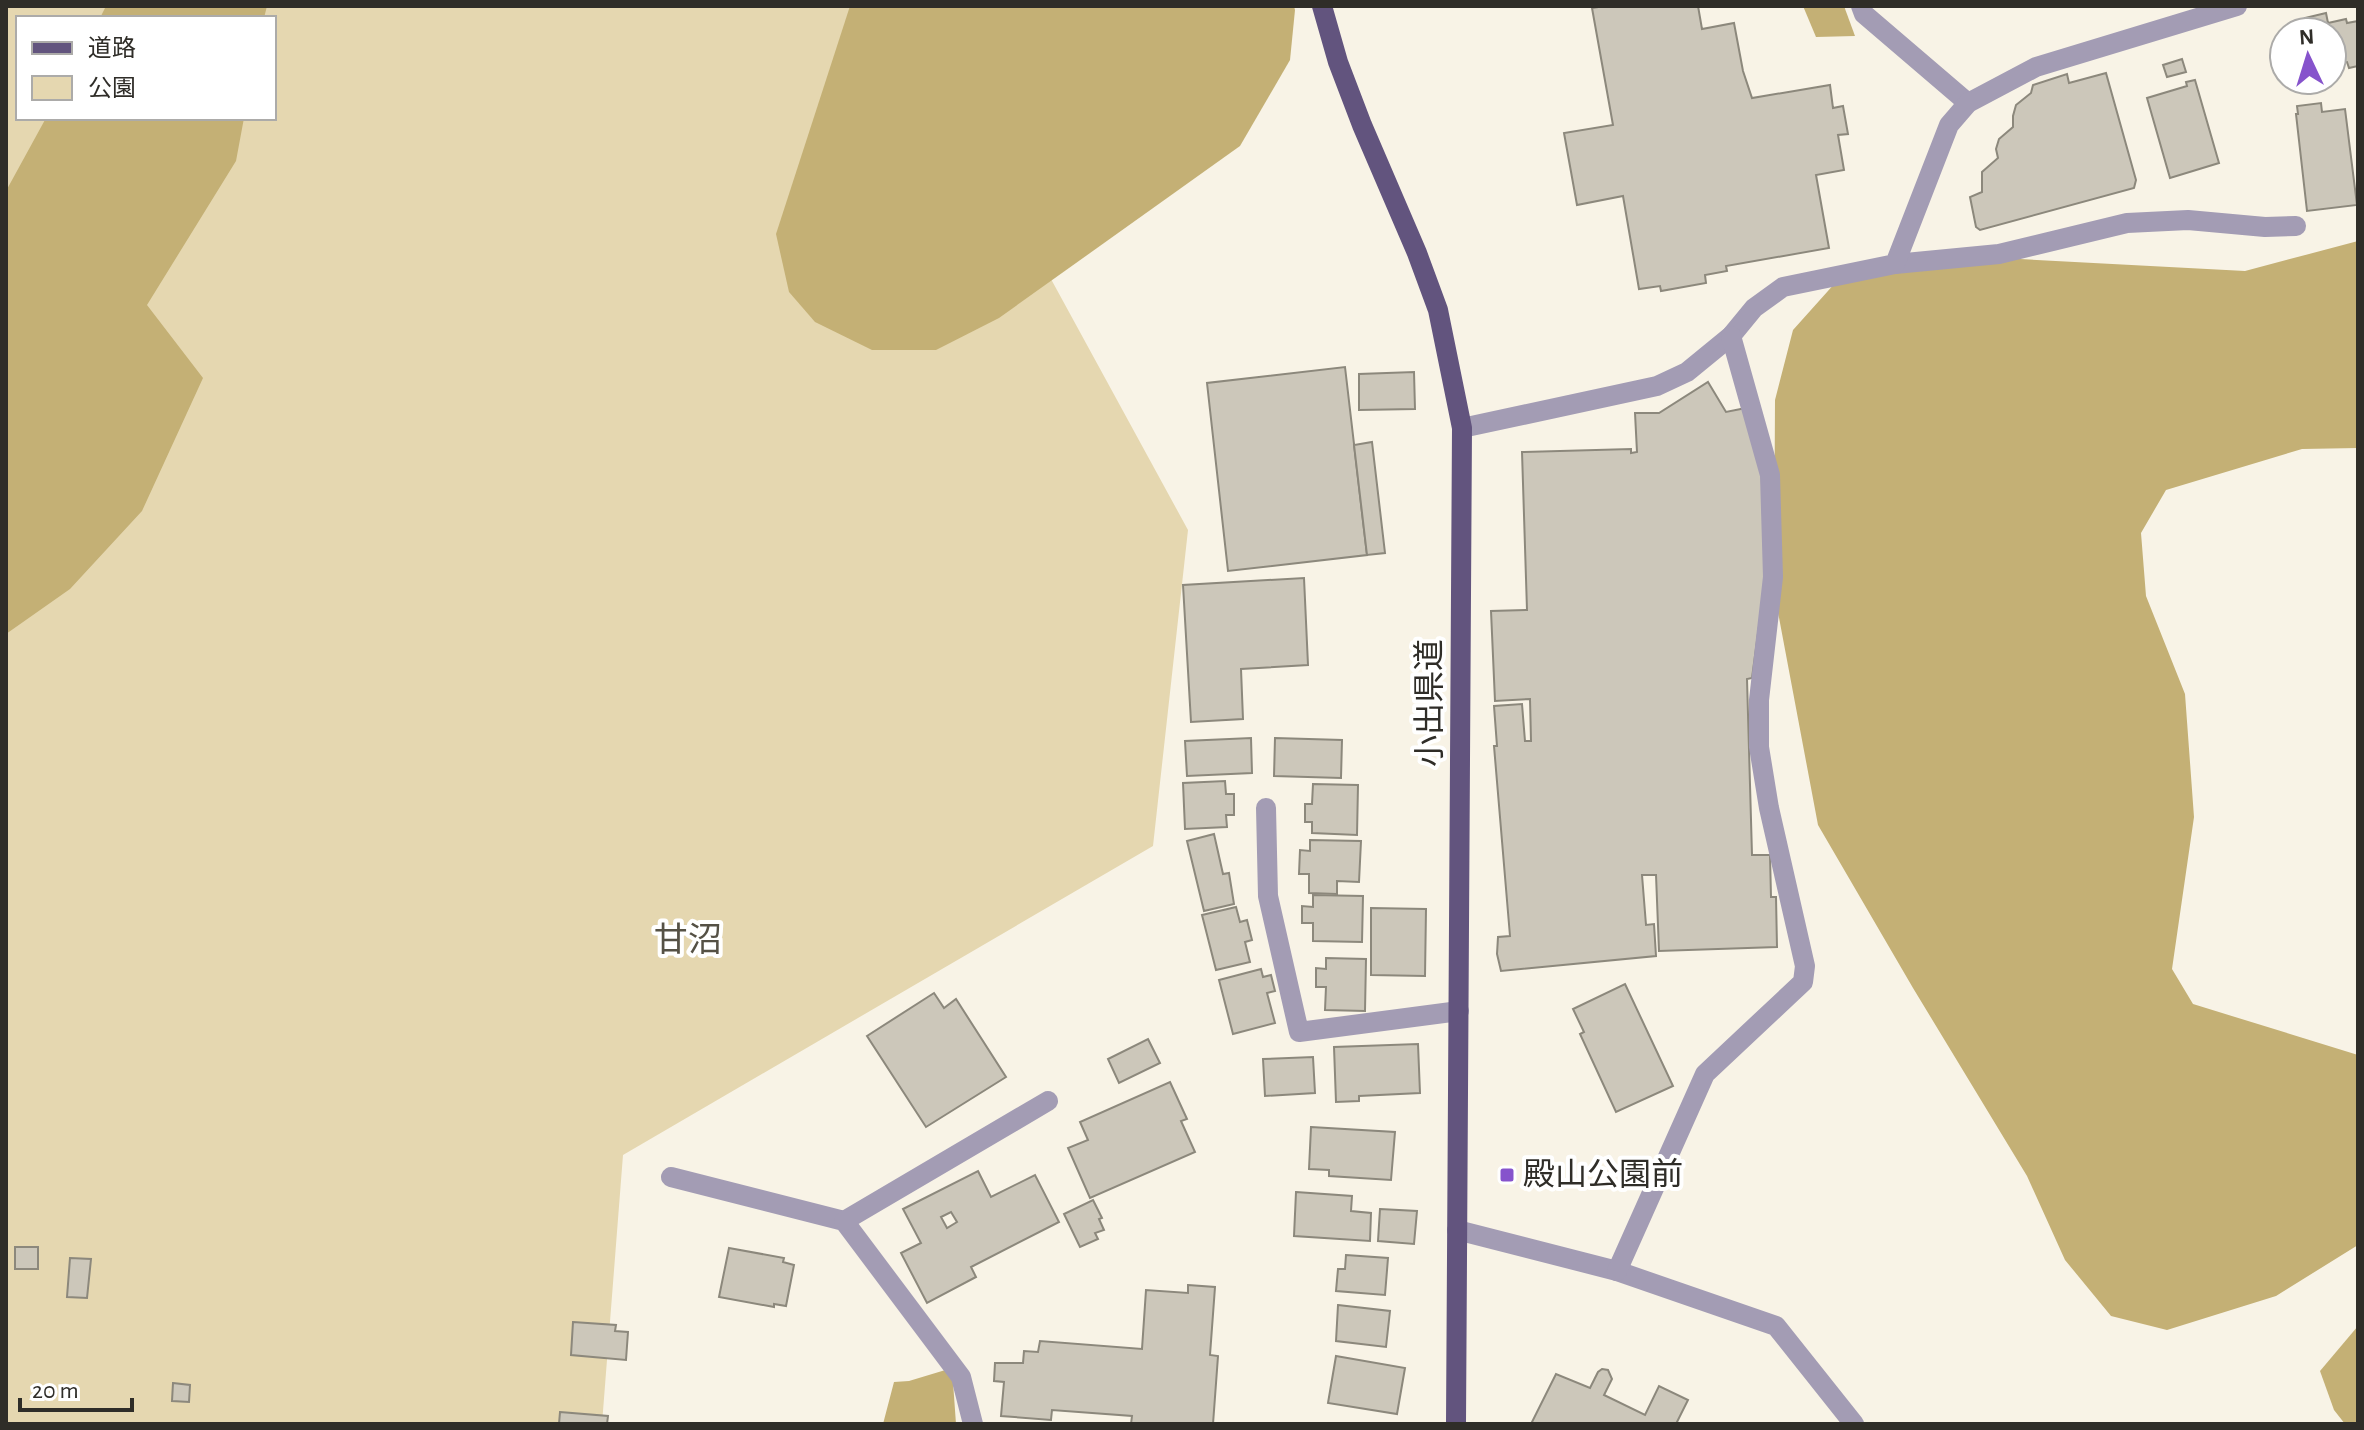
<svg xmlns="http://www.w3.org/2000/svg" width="2364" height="1430" font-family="'Alegreya Sans','Noto Sans JP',sans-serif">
<rect width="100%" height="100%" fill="#f8f3e6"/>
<path fill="#e5d7b0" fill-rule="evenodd" d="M6,6H963L986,160L1188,530L1153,846L623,1155L602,1424H6ZM18,18H274V118H18Z"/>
<g fill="#c4b075">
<polygon points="106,6 267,6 264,18 100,18"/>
<polygon points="850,6 1294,6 1295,10 1290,60 1240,146 999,318 936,350 872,350 815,322 789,292 776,234"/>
<polygon points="1803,6 1844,6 1855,36 1816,37"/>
<polygon points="46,118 244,118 236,161 147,305 203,378 142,511 70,589 6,634 6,191"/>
<polygon points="2358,241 2358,448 2302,449 2166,490 2141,533 2146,596 2185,694 2194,817 2172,969 2193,1004 2358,1055 2358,1245 2276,1296 2167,1330 2111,1316 2065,1260 2027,1176 1913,988 1818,825 1774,591 1775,400 1793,330 1836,282 1944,255 2245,271"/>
<polygon points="2358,1326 2358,1424 2345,1424 2334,1410 2320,1371"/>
<polygon points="952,1368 956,1424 883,1424 894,1382 909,1381"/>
</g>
<g fill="#ccc7ba" stroke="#8c887c" stroke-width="2" fill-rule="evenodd">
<polygon points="1605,6 1698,6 1702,29 1734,23 1743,71 1752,98 1830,85 1833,108 1843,106 1848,134 1838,135 1844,170 1816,175 1829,248 1726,266 1727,271 1705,275 1706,283 1661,291 1660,286 1639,289 1623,196 1577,205 1564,133 1613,125 1592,8"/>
<polygon points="2326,13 2328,23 2346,19 2347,23 2358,21 2358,66 2349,68 2347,62 2334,64 2332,32 2308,32 2305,18"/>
<polygon points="2182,59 2186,72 2167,77 2163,65"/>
<polygon points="2106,73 2136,180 2134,188 1980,230 1976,227 1970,197 1982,192 1982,172 1998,158 1996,149 1999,139 2013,127 2013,116 2016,105 2031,93 2033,85 2067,74 2069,83"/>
<polygon points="2195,80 2219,163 2170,178 2147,98 2187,86 2186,82"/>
<polygon points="2321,103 2322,112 2345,109 2357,205 2307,211 2296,114 2298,114 2297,106"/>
<polygon points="1345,367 1367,555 1228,571 1207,383"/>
<polygon points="1414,372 1415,409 1359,410 1359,374"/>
<polygon points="1708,382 1726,412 1746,408 1761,453 1765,582 1752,678 1747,679 1752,855 1770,855 1771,897 1776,897 1777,947 1659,951 1656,875 1642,875 1646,925 1654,924 1656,956 1501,971 1497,954 1498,937 1510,936 1494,746 1497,746 1494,706 1522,704 1525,741 1531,741 1530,699 1495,701 1491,611 1527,610 1522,452 1631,449 1631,453 1637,452 1635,413 1659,413"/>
<polygon points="1372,442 1385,553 1367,555 1354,445"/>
<polygon points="1304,578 1308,665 1241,669 1243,719 1191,722 1183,585"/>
<polygon points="1251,738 1252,773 1187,776 1185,741"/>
<polygon points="1275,738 1342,740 1341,778 1274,776"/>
<polygon points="1225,781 1226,794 1234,794 1234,815 1226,815 1227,827 1185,829 1183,783"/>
<polygon points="1313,784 1358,785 1357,835 1312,833 1312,822 1305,822 1305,804 1312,804"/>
<polygon points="1214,834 1223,874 1229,873 1234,904 1204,911 1187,841"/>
<polygon points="1310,840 1361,841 1359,882 1337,881 1337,894 1309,893 1309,874 1299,874 1300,850 1310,851"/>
<polygon points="1313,895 1363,896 1362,942 1313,941 1313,923 1302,923 1302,906 1313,907"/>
<polygon points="1236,907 1240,922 1247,920 1252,940 1245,942 1250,962 1216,970 1202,915"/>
<polygon points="1371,908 1426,909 1425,976 1371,975"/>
<polygon points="1326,958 1366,959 1365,1011 1325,1010 1326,987 1316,987 1316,968 1326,969"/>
<polygon points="1261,969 1263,977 1271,975 1275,991 1267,993 1275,1023 1233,1034 1219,980"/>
<polygon points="1625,984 1673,1086 1616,1112 1580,1034 1584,1032 1573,1009"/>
<polygon points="934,993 944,1008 956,999 1006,1077 926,1127 867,1036"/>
<polygon points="1148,1039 1160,1063 1119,1083 1108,1059"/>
<polygon points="1418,1044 1420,1093 1359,1096 1359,1101 1336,1102 1334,1047"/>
<polygon points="1313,1057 1315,1093 1265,1096 1263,1059"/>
<polygon points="1170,1082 1187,1119 1181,1121 1195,1152 1090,1198 1068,1148 1088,1140 1080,1122"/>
<polygon points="1311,1127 1395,1132 1391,1180 1329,1176 1329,1170 1309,1169"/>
<path d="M978,1171L991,1197L1035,1175L1059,1222L971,1267L976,1277L927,1303L901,1253L921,1243L903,1209ZM951,1212L957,1222L947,1228L941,1217Z"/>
<polygon points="1296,1192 1352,1196 1351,1211 1371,1213 1370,1241 1294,1236"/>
<polygon points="1093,1200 1102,1218 1099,1219 1104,1230 1095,1233 1098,1239 1080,1247 1064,1214"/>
<polygon points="1380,1209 1417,1211 1414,1244 1378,1241"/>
<rect x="15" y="1247" width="23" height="22"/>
<polygon points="729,1248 784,1258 783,1262 794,1265 786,1306 774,1304 774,1307 719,1297"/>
<polygon points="1346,1255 1388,1258 1385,1295 1336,1291 1338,1269 1345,1269"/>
<polygon points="70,1258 91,1259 87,1298 67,1297"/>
<polygon points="1188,1285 1215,1287 1210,1355 1218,1356 1213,1424 1131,1424 1132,1416 1052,1410 1051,1420 1001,1416 1004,1382 994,1381 995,1363 1023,1363 1024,1351 1038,1352 1040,1341 1142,1349 1146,1290 1188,1293"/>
<polygon points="1338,1305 1390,1311 1386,1347 1336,1341"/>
<polygon points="573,1322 616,1325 615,1331 628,1332 626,1360 571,1355"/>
<polygon points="1336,1356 1405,1368 1397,1414 1328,1403"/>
<polygon points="1602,1369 1608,1370 1612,1379 1604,1395 1645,1415 1659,1386 1688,1400 1676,1424 1531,1424 1556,1374 1590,1388 1598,1372"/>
<polygon points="173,1383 190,1385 189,1402 172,1401"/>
<polygon points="560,1412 608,1416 607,1424 559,1424"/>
</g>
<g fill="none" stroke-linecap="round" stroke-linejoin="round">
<g stroke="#a39cb4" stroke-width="20">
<polyline points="1861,6 1864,14 1968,103"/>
<polyline points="1895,264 1999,254 2127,223 2188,220 2265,227 2296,226"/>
<polyline points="1462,428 1657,386 1687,372 1731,336 1754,308 1783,287 1895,264 1949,125 1968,103 2036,67 2237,6"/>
<polyline points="1266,808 1268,896 1299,1032 1459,1011"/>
<polyline points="671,1177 844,1221 961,1377 973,1424"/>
<polyline points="844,1221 1048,1101"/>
<polyline points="1457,1230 1617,1271 1776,1326 1854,1424"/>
<polyline points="1617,1271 1705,1074 1803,982 1805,966 1769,808 1759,747 1759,700 1773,577 1770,475 1731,336"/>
</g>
<polyline stroke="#62547e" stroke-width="20" points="1322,6 1338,62 1362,125 1417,253 1438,310 1462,428 1456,1424"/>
</g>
<rect fill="#8653cc" stroke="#fff" stroke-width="3" x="1499" y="1167" width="16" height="16" rx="4"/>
<g text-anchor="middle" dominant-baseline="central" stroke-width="8" stroke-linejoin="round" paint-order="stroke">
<g font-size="32" fill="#2f2d28" stroke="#fff">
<text transform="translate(1430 703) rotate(-90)">小出県道</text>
</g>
<g font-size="32" fill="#2f2d28" stroke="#fff" text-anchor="start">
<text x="1523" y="1175">殿山公園前</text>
</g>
<g font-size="34" fill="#555145" stroke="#fff">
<text x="688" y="941">甘沼</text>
</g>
</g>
<rect width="2364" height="1430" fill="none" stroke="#2f2d28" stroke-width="16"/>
<rect x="16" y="16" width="260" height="104" fill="#ffffff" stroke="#acaba9" stroke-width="2"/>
<rect x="32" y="42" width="40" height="12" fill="#62547e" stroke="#acaba9" stroke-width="2"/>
<text x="88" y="56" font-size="24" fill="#2f2d28">道路</text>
<rect x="32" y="76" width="40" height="24" fill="#e5d7b0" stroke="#acaba9" stroke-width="2"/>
<text x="88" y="96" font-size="24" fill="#2f2d28">公園</text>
<g transform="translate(2308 56) rotate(356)"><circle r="38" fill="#ffffff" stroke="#acaba9" stroke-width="2"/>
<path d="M0-6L14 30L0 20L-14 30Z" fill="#8653cc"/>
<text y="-12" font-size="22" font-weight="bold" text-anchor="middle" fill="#2f2d28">N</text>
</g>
<path d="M20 1398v12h112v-12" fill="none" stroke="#2f2d28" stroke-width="4"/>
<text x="32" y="1398" font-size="24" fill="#2f2d28" stroke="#ffffff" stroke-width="6" paint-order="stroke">20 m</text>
</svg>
